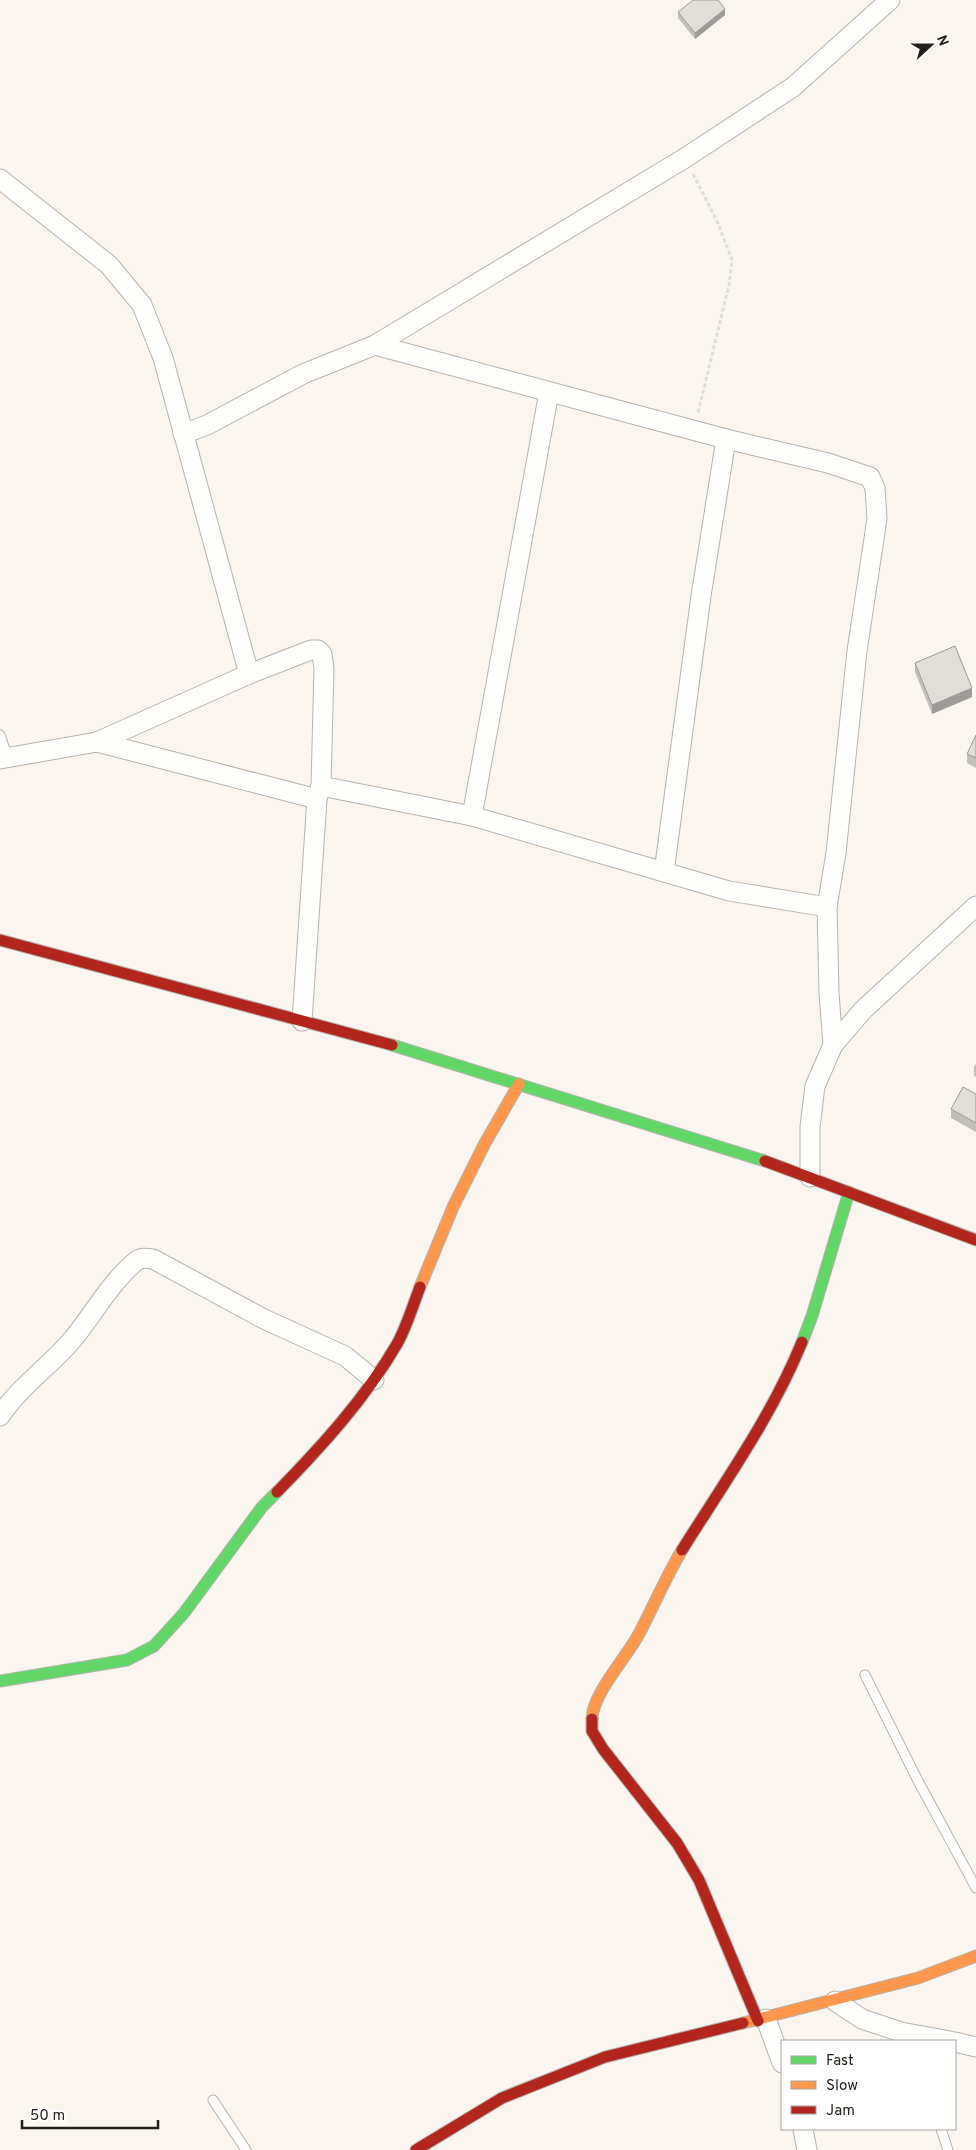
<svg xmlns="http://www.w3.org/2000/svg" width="976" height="2150" font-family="Overpass,sans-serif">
<rect width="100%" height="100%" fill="#faf6ef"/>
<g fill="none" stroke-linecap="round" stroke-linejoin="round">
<defs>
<g id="lane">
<polyline points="0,735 8,758"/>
<polyline points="865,1675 917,1779 976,1888"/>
<polyline points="213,2100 246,2150"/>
<polyline points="941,2129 948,2150"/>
</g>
<g id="street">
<polyline points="0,179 109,265 142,305 163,358 249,674"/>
<polyline points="375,345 726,439 701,596 664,872"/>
<polyline points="183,434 207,425 303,374 375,345 685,158 793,87 890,0"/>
<polyline points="726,439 828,463 870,477 875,488 877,519 857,651 836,853 827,907 829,993 833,1045"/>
<polyline points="97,742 317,799"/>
<polyline points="0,759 97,742 249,674 311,650 318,650 322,654 324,668 321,786 317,799 302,1021"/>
<polyline points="321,786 472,816 729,891 827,907"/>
<polyline points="472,816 549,392"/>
<polyline points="810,1177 810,1127 815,1086 833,1045 863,1010 976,906"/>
<path d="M0,1416C20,1386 49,1367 72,1340C93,1315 110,1283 135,1262C141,1257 146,1258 153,1259L264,1319L345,1356L374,1380"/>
<polyline points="835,2001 862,2019 901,2032 950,2041"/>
<polyline points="766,2019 782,2063"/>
<polyline points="955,2042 976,2047"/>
<polyline points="803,2129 807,2150"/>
</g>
<g id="fast">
<polyline points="392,1045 765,1161"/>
<polyline points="802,1342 812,1316 849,1192"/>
<polyline points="0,1681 127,1660 154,1646 184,1613 262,1507 277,1492"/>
</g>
<g id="slow">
<polyline points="420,1287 453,1207 485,1143 519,1084"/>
<path d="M592,1719C592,1694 628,1656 640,1632C654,1605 666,1577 682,1550"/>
<polyline points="743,2023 918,1978 976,1956"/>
</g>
<g id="jam">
<polyline points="0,940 392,1045"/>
<polyline points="765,1161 976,1240"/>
<path d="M277,1492C321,1447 365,1399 397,1344C407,1326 413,1305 420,1287"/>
<path d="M682,1550C724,1483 772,1416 802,1342"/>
<polyline points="592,1719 592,1731 603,1749 677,1843 699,1880 758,2021"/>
<polyline points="416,2150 502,2098 605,2057 743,2023"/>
</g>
</defs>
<use href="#lane" stroke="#b6b3ae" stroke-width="11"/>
<use href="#street" stroke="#b6b3ae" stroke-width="21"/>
<use href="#fast" stroke="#b6b3ae" stroke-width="13"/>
<use href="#slow" stroke="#b6b3ae" stroke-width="13"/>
<use href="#jam" stroke="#b6b3ae" stroke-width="13"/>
<polyline stroke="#dfdddb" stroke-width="3" stroke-dasharray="4 2.5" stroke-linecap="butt" points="693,174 717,221 732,260 729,285 698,413"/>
<use href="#lane" stroke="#fefefd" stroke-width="9"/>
<use href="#street" stroke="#fefefd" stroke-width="19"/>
<use href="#fast" stroke="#63d668" stroke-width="11"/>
<use href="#slow" stroke="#ff974d" stroke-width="11"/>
<use href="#jam" stroke="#b3261e" stroke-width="11"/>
</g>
<g fill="#c1bfba">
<polygon points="678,12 725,15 695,39 678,18"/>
<polygon points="915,663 972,697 932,714 915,672"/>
<polygon points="976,735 976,768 967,763 967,754"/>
<polygon points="976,1064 976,1077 974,1076 974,1067"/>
<polygon points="976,1094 976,1132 951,1118 951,1109"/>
</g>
<g fill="#9d9b97">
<polygon points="725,9 725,15 695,39 695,33"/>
<polygon points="972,688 972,697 932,714 932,705"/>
</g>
<g fill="#e0ded8" stroke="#9d9b97">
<polygon points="693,0 718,0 725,9 695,33 678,12"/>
<polygon points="955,646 972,688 932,705 915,663"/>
<polygon points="976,735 976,758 967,754"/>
<polygon points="963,1087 976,1094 976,1123 951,1109"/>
</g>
<rect x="781" y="2040" width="175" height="90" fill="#ffffff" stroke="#a7a5a3"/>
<rect x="791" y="2056" width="25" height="8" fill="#63d668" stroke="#a7a5a3"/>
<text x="826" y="2065" font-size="15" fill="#221f1a">Fast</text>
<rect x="791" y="2081" width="25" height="8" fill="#ff974d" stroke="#a7a5a3"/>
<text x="826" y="2090" font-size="15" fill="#221f1a">Slow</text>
<rect x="791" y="2106" width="25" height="8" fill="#b3261e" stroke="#a7a5a3"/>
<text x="826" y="2115" font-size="15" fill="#221f1a">Jam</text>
<g transform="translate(931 45) rotate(69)" stroke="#ffffff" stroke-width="4" paint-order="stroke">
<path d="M0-4L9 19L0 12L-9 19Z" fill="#221f1a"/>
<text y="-8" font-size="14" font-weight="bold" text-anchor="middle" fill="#221f1a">N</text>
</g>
<path d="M22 2120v8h136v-8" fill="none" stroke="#221f1a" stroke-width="2.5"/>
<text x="30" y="2120" font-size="15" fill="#221f1a" stroke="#ffffff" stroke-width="4" paint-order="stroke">50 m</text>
</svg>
